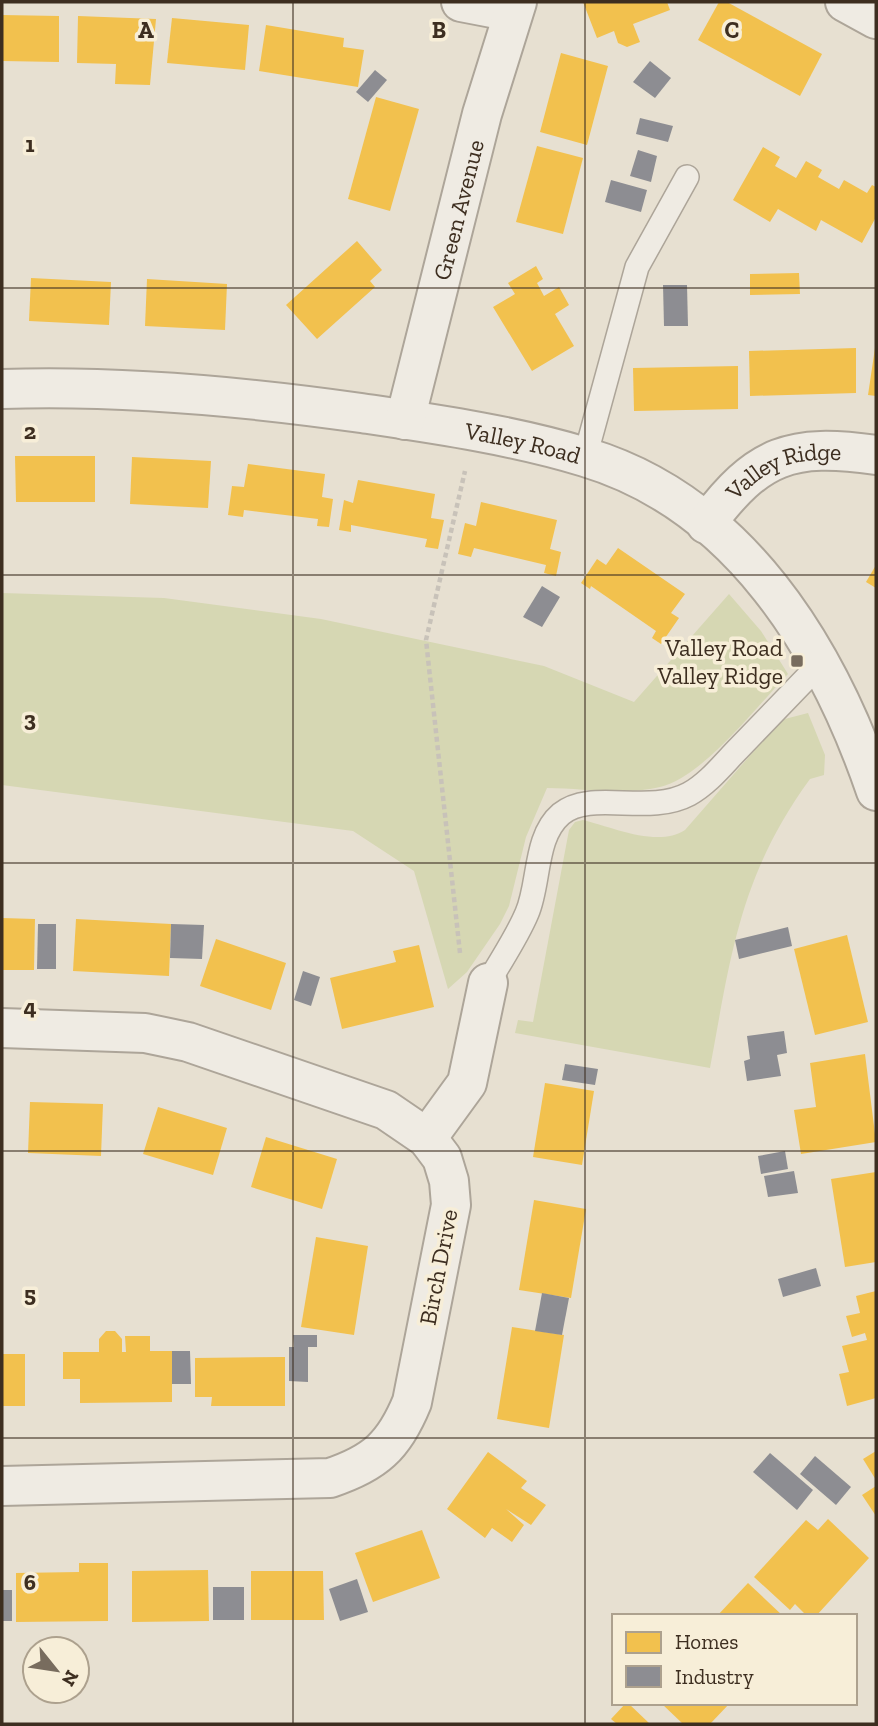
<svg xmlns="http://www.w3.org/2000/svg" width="878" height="1726" font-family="'Zilla Slab',serif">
<rect width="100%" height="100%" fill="#e7e0d1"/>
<g fill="#d6d7b3">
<path d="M2,593L164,598L321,619L544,666L634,702L729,594L761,631L788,674C757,706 703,777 660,787C624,796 583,788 547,788L526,837L509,906L500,924L467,972L448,989L414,871L353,831L2,785Z"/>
<path d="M808,713L825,755L824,775L810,779C740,875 731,955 710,1068L515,1033L518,1020L533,1022L569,830L575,822L583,820C612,827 658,848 685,830L781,720Z"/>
</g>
<g fill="#f2c14e">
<polygon points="583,2 667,2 670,10 633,24 640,42 627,47 618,43 614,31 597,38"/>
<polygon points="719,2 727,2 822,54 800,96 698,40"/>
<polygon points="2,15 59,16 59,62 2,61"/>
<polygon points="78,16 156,19 150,85 115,84 116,64 77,63"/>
<polygon points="172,18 249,25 245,70 167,63"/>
<polygon points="266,25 344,38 343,47 364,50 358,87 259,71"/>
<polygon points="561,53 608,66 587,145 540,132"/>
<polygon points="376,97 419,109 390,211 348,199"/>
<polygon points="537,146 583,158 563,234 516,222"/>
<polygon points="763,147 780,157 775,166 796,178 806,161 822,170 818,177 839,189 844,180 867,193 872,185 876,187 876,217 862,243 821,220 816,231 778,209 770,222 733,200"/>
<polygon points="357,241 382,270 370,281 375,287 317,339 286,305"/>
<polygon points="536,266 543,279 537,283 544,296 559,287 569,305 555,314 574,346 532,371 493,307 515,294 508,283"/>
<polygon points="799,273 800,294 750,295 750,274"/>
<polygon points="31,278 111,282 109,325 29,321"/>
<polygon points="147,279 227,284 225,330 145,326"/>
<polygon points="856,348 856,393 750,396 749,351"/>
<polygon points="875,348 876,348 876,396 868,395"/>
<polygon points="738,366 738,409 634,411 633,368"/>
<polygon points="15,456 95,456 95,502 16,502"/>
<polygon points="132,457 211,461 208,508 130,504"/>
<polygon points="248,464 325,474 322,497 333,499 329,527 317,526 318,519 244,510 243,517 228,515 232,486 244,487"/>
<polygon points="358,480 435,494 431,518 444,520 438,549 425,547 427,539 351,525 351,532 339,530 344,500 353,503"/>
<polygon points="481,502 557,520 550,549 561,552 556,576 544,573 546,565 474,548 471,557 458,554 465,523 476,526"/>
<polygon points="618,548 685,594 671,613 679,618 661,644 652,638 656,631 591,586 590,589 581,583 597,559 606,565"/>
<polygon points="876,565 876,588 866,582"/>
<polygon points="2,918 35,919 34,970 2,970"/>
<polygon points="76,919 171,924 169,976 73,971"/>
<polygon points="847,935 868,1022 815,1035 794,949"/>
<polygon points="216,939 286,963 271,1010 200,986"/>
<polygon points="419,945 434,1007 342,1029 330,978 396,962 393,951"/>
<polygon points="865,1054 876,1142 801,1154 794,1110 816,1107 810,1063"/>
<polygon points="545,1083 594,1091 582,1165 533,1157"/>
<polygon points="30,1102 103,1104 101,1156 28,1153"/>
<polygon points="158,1107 227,1128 213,1175 143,1154"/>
<polygon points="266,1137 337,1159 322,1209 251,1187"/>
<polygon points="876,1172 876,1262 845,1267 831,1179"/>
<polygon points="534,1200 586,1209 571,1298 519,1290"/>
<polygon points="316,1237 368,1246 354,1335 301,1327"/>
<polygon points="876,1291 876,1398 847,1406 839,1374 849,1372 842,1346 867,1340 865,1333 852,1337 846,1316 860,1313 856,1296"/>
<polygon points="512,1327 564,1335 549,1428 497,1419"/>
<polygon points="106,1331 115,1331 122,1339 122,1352 126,1352 125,1336 150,1336 150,1351 172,1351 172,1402 80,1403 80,1379 63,1379 63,1352 99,1352 99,1339"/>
<rect x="2" y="1354" width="23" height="52"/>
<polygon points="285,1357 285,1406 211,1406 212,1397 195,1397 195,1358"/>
<polygon points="876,1451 876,1480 863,1459"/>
<polygon points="488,1452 527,1481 521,1488 546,1505 531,1525 506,1509 524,1525 512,1542 492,1528 485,1538 447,1509"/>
<polygon points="876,1486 876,1516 862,1495"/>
<polygon points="828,1519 869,1558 816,1616 807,1616 795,1604 790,1610 754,1577 806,1520 818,1530"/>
<polygon points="422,1530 440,1578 373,1602 355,1553"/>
<polygon points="79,1563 108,1563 108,1621 16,1622 16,1573 79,1572"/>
<polygon points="208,1570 209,1621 132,1622 132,1571"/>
<polygon points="251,1571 323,1571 324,1620 251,1620"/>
<polygon points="748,1583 783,1616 717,1616"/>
<polygon points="626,1703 628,1703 650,1724 617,1724 611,1719"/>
<polygon points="661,1703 730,1703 710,1724 683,1724"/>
</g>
<g fill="#8d8d92">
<polygon points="650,61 671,78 655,98 633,82"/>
<polygon points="375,70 387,80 368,102 356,92"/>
<polygon points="640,118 673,126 668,142 636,134"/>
<polygon points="638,150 657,156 651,182 630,176"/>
<polygon points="611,180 647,190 641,212 605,202"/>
<polygon points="663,285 687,285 688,326 664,326"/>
<polygon points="542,586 560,597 542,627 523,617"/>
<polygon points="38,924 56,924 56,969 37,969"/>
<polygon points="171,924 204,925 202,959 170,958"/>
<polygon points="788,927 792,946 739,959 735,940"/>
<polygon points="303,971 320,977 311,1006 294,1000"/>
<polygon points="784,1031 787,1053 777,1055 781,1076 747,1081 744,1061 750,1059 747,1036"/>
<polygon points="565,1064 598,1069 595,1085 562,1080"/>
<polygon points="785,1151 788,1169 761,1174 758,1156"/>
<polygon points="794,1171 798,1193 768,1197 764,1176"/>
<polygon points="816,1268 821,1286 783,1297 778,1279"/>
<polygon points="542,1293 569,1298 562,1335 535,1331"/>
<polygon points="293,1335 317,1335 317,1347 308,1347 308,1382 289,1381 289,1347 294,1347"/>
<polygon points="172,1351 190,1351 191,1384 172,1384"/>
<polygon points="770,1453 813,1490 797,1510 753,1472"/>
<polygon points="815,1456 851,1487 836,1505 800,1474"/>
<polygon points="357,1579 368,1612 340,1621 329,1589"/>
<rect x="213" y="1587" width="31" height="33"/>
<rect x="2" y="1590" width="10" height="31"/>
</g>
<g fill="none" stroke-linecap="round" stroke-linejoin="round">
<defs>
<g id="lane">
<polyline points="585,457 637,267 687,177"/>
<path d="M488,983C501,960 517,937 527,913C540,883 534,837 561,814C591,789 648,816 689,794C709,783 724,763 740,747C767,719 794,691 821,663"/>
</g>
<g id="street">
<polyline points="461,2 513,12"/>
<polyline points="845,2 876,19"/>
<path id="s1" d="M2,389C122,385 241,396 361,413C435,424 513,435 585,457C739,503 827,648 876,791"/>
<path id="s2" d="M405,420L482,114L517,2"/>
<path id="s3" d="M706,524C758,454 791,443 876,455"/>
<path d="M2,1028L145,1033L188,1042L386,1110L427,1138L442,1158L449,1181L451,1205L412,1402C394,1446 375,1463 330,1478L2,1486"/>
<polyline points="427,1138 467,1083 488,983"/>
</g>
</defs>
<use href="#lane" stroke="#ada599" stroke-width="26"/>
<use href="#street" stroke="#ada599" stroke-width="42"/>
<polyline stroke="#c8c2b9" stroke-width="4.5" stroke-dasharray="5 3.5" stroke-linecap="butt" points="460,953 426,640 465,471"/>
<use href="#lane" stroke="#efebe3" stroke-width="23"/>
<use href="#street" stroke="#efebe3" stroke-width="38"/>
</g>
<path fill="none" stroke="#3d2e20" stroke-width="2" stroke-opacity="0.55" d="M293,2V1724M585,2V1724M2,288H876M2,575H876M2,863H876M2,1151H876M2,1438H876"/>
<rect fill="#786c5e" stroke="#f7eed8" stroke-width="2.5" x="790" y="654" width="14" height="14" rx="3.5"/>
<g text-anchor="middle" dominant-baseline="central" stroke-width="7" stroke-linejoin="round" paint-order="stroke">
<g font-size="24" fill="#3d2e20" stroke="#f7eed8">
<text stroke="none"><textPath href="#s2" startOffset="217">Green Avenue</textPath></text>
<text stroke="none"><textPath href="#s1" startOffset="525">Valley Road</textPath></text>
<text stroke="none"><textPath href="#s3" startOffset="100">Valley Ridge</textPath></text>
<text transform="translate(438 1267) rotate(-79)">Birch Drive</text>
</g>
<g font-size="24" fill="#3d2e20" stroke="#f7eed8" text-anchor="end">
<text x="783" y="647">Valley Road<tspan x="783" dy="28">Valley Ridge</tspan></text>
</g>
</g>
<g font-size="23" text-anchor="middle" font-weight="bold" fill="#3d2e20" stroke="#f7eed8" stroke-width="7" stroke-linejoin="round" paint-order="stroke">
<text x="146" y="38">A</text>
<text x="439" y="38">B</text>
<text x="732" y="38">C</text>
<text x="30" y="152">1</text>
<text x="30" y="439">2</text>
<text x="30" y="727">3</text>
<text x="30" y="1015">4</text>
<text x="30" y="1302">5</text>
<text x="30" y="1590">6</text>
</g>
<rect width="878" height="1726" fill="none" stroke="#3d2e20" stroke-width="7"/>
<rect x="612" y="1614" width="245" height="91" fill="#f7eed8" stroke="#ada18e" stroke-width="2"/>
<rect x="626" y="1632" width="35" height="21" fill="#f2c14e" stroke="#ada18e" stroke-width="2"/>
<text x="675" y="1649" font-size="21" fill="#3d2e20">Homes</text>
<rect x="626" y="1666" width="35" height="21" fill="#8d8d92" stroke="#ada18e" stroke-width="2"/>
<text x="675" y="1684" font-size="21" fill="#3d2e20">Industry</text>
<g transform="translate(56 1670) rotate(120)"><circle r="33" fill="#f7eed8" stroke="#ada18e" stroke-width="2"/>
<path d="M0-5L12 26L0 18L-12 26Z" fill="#786c5e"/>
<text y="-10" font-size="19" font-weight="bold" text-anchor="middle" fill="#3d2e20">N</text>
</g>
</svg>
